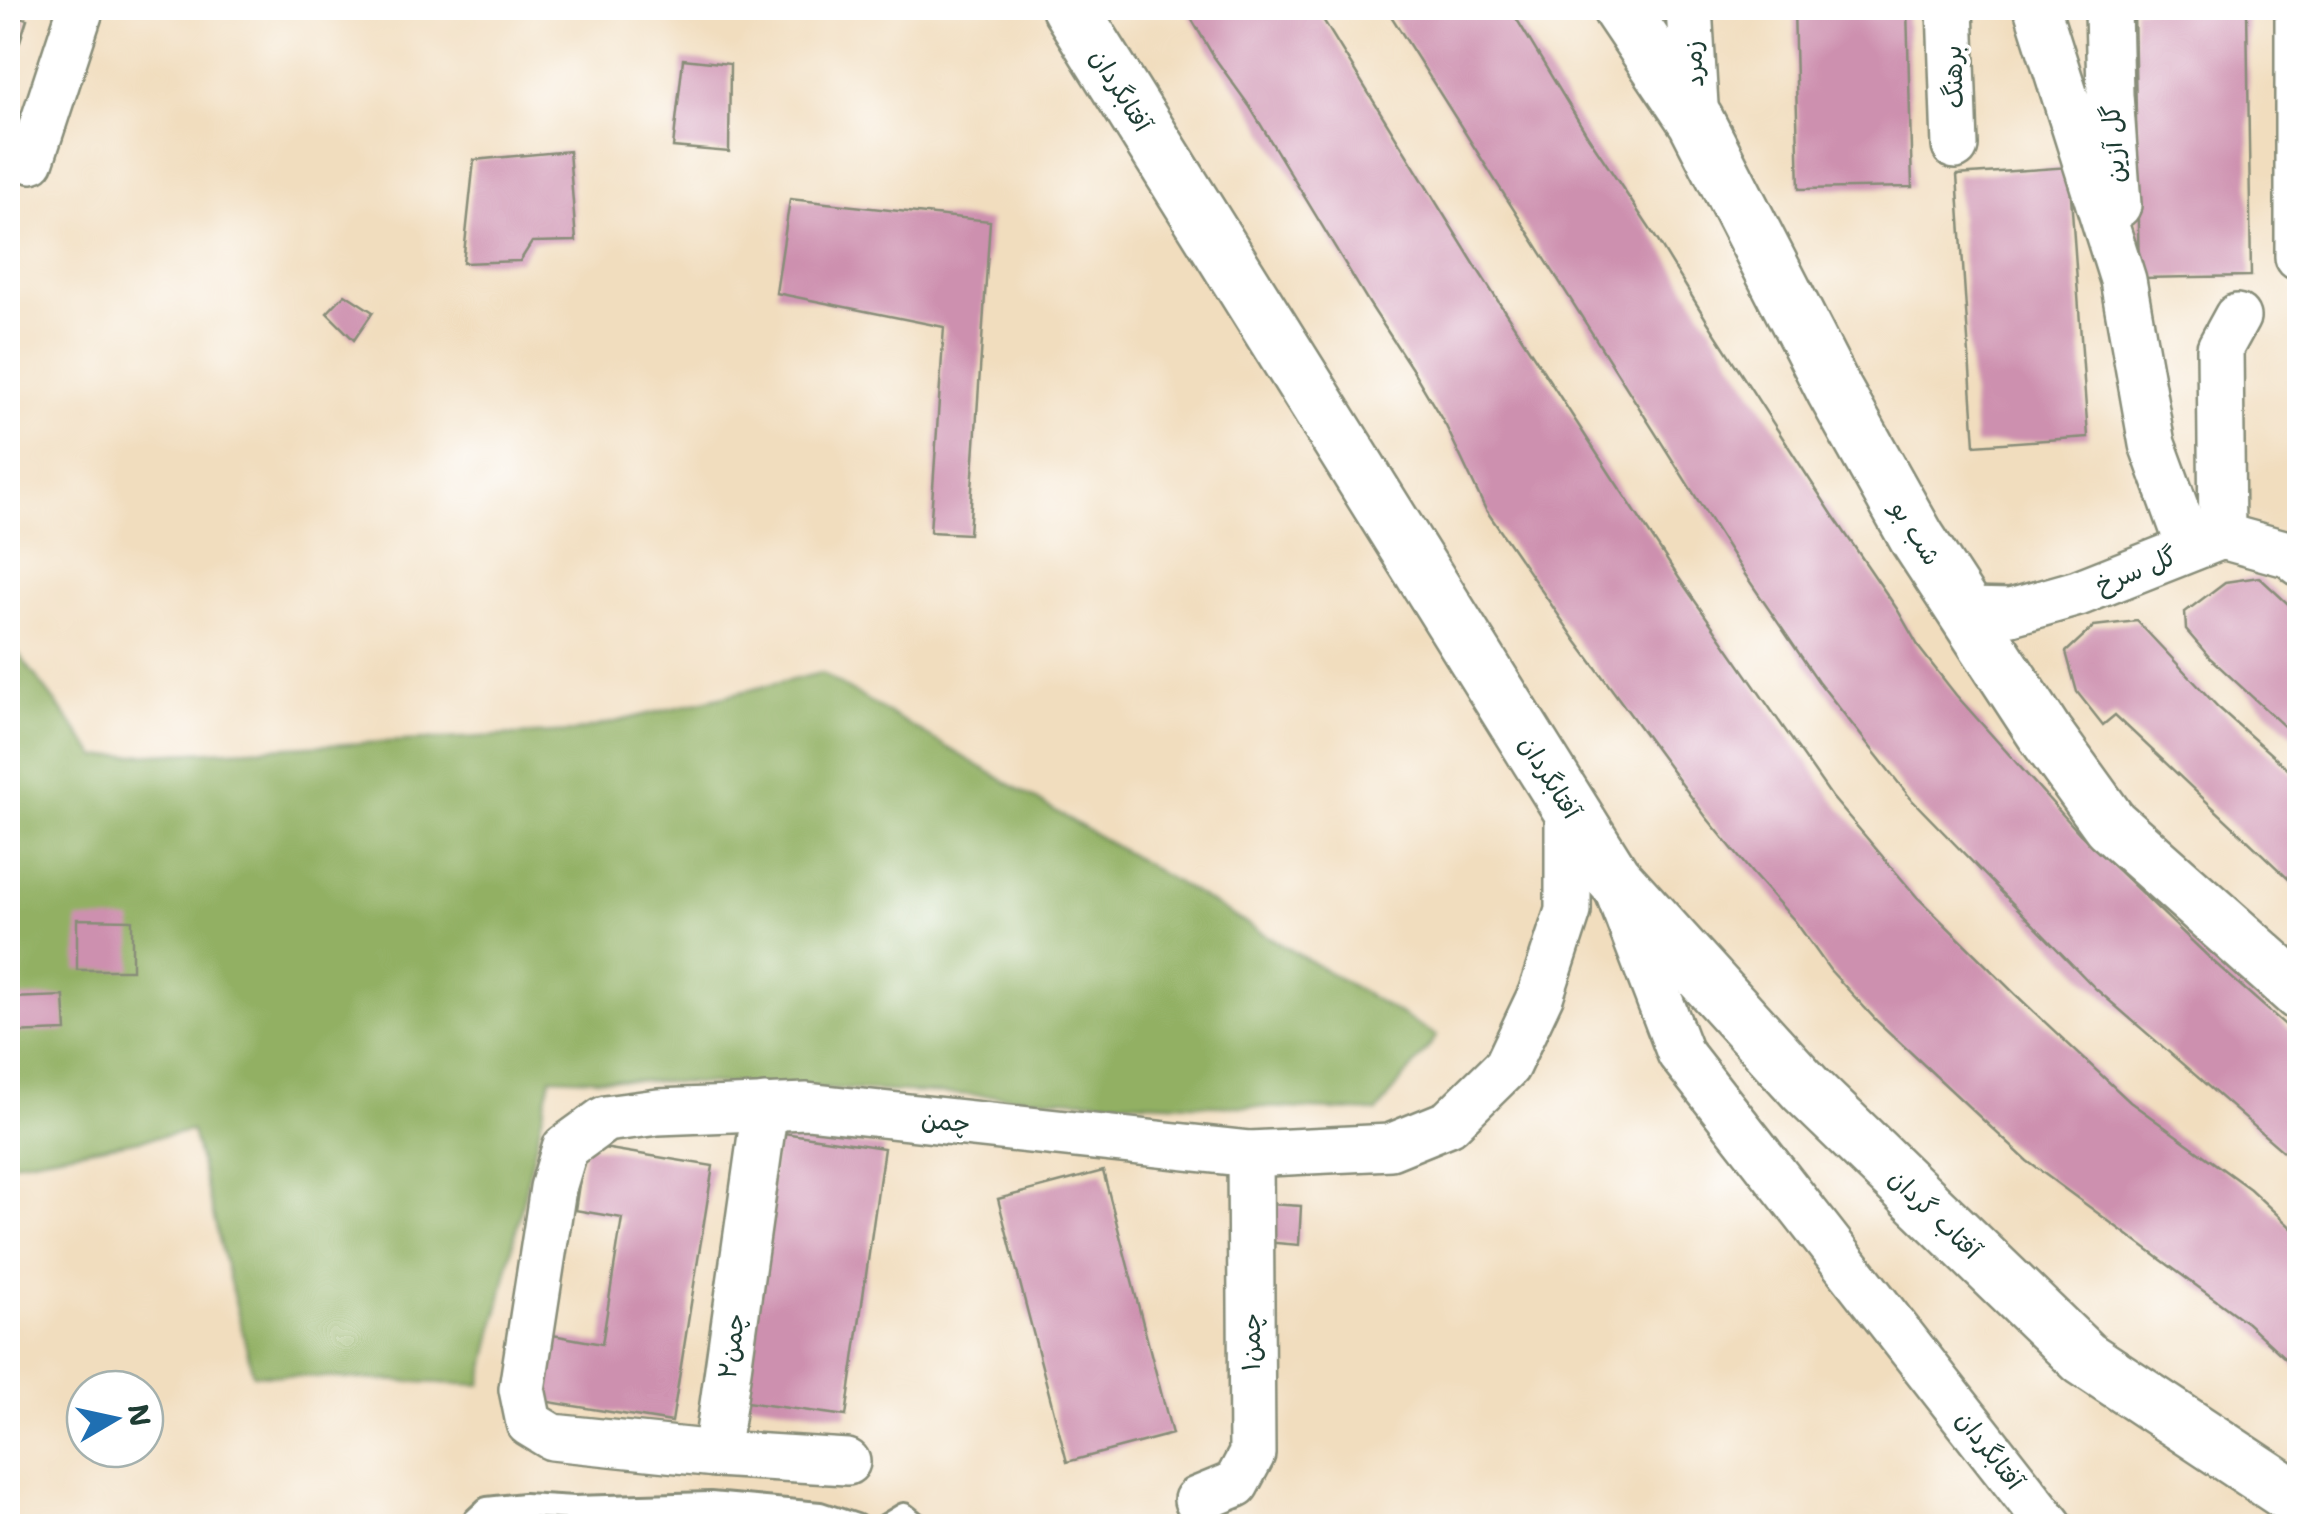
<svg xmlns="http://www.w3.org/2000/svg" width="2307" height="1534" font-family="'Shantell Sans','Playpen Sans Arabic',sans-serif">
<rect width="100%" height="100%" fill="#fff"/>
<filter id="ink" filterUnits="userSpaceOnUse"><feTurbulence type="fractalNoise" baseFrequency=".01" numOctaves="2"/><feDisplacementMap in="SourceGraphic" scale="20" xChannelSelector="R" yChannelSelector="G"/><feConvolveMatrix kernelMatrix="1 2 1 2 8 2 1 2 1" color-interpolation-filters="sRGB"/></filter>
<filter id="wash" filterUnits="userSpaceOnUse"><feTurbulence type="fractalNoise" baseFrequency=".0048" numOctaves="4" result="noise"/><feDisplacementMap in="SourceGraphic" scale="40" xChannelSelector="R" yChannelSelector="G"/><feGaussianBlur stdDeviation="2.25" result="paint"/><feColorMatrix in="noise" values="0 0 0 0 0 0 0 0 0 0 0 0 0 0 0 0 0 1.4 0 .05"/><feComposite in="paint" operator="in"/></filter>
<g filter="url(#wash)">
<rect width="100%" height="100%" fill="#f1ddbe"/>
<polygon fill="#92b063" stroke="#58764c" stroke-width="2.5" points="8,640 97,757 573,732 821,673 1437,1036 1377,1112 551,1077 481,1385 253,1374 192,1131 8,1163"/>
<g id="blocks">
<g fill="#cd90af">
<polygon points="1185,8 1316,8 1476,267 1612,477 1681,581 1832,797 1917,897 2015,994 2130,1102 2250,1189 2300,1236 2300,1372 2247,1323 2027,1161 1877,1021 1830,970 1795,921 1752,873 1706,817 1577,642 1486,510 1446,426 1412,369 1369,303 1250,107 1214,57"/>
<polygon points="1386,8 1510,8 1587,135 1658,241 1707,321 1832,514 1897,609 1920,649 1956,695 2080,834 2215,963 2300,1038 2300,1166 2096,989 1912,800 1818,681 1744,573"/>
<polygon points="1794,8 1907,8 1912,187 1799,189"/>
<polygon points="2134,8 2247,8 2251,276 2139,278"/>
<polygon points="8,13 27,19 8,79"/>
<polygon points="683,59 730,64 729,152 673,147"/>
<polygon points="569,151 576,241 532,242 520,261 463,263 474,160"/>
<polygon points="2069,167 2088,437 1975,445 1957,175"/>
<polygon points="790,199 990,221 969,534 930,532 944,327 776,293"/>
<polygon points="345,294 373,312 354,340 327,313"/>
<polygon points="2259,577 2300,615 2300,741 2210,658 2186,630 2185,612 2225,582"/>
<polygon points="2137,621 2218,707 2300,780 2300,890 2115,715 2103,725 2077,692 2066,652 2094,626"/>
<polygon points="77,919 132,920 132,970 77,970"/>
<polygon points="64,996 66,1031 11,1033 10,998"/>
<polygon points="777,1132 884,1148 846,1416 739,1401"/>
<polygon points="585,1145 713,1166 672,1422 537,1400 547,1334 602,1344 622,1218 575,1210"/>
<polygon points="1103,1171 1172,1434 1067,1462 998,1199"/>
<polygon points="1268,1204 1301,1206 1299,1245 1265,1242"/>
</g>
</g>
</g>
<g filter="url(#ink)">
<use href="#blocks" fill-opacity="0" stroke="#888d79" stroke-width="2.5"/>
<g fill="none" stroke-linecap="round" stroke-linejoin="round">
<defs>
<g id="service">
<polyline points="469,1526 487,1509 524,1505 574,1508 710,1504 820,1514 856,1526"/>
<polyline points="886,1526 904,1515 918,1526"/>
</g>
<g id="minor">
<polyline points="1689,8 1696,121"/>
<polyline points="1950,8 1955,146"/>
<polyline points="2037,8 2123,280 2152,444 2190,548"/>
<polyline points="2108,8 2110,95 2118,205"/>
<polyline points="31,160 81,8"/>
<polyline points="2298,257 2298,8"/>
<polyline points="2222,536 2220,348 2237,317"/>
<polyline points="1967,611 2011,612 2078,593 2222,536 2291,555 2300,563"/>
<polyline points="1617,889 1680,1053 2050,1526"/>
<polyline points="765,1107 716,1454 847,1462"/>
<polyline points="716,1454 552,1437 529,1423 522,1389 553,1188 565,1148 605,1119 658,1112 807,1106 1250,1154 1390,1147 1449,1123 1507,1066 1541,994 1568,911 1568,806"/>
<polyline points="1197,1500 1236,1484 1252,1454 1250,1154"/>
</g>
<g id="secondary">
<polyline points="1070,8 1613,877 1806,1089 2084,1358 2300,1501"/>
<polyline points="1620,8 1696,121 1834,390 1917,538 2045,734 2110,824 2300,993"/>
</g>
</defs>
<use href="#service" stroke="#888d79" stroke-width="28"/>
<use href="#minor" stroke="#888d79" stroke-width="50"/>
<use href="#secondary" stroke="#888d79" stroke-width="60"/>
<use href="#service" stroke="#fff" stroke-width="22"/>
<use href="#minor" stroke="#fff" stroke-width="45"/>
<use href="#secondary" stroke="#fff" stroke-width="55"/>
</g>
</g>
<g text-anchor="middle" dominant-baseline="central" stroke-width="8" stroke-linejoin="round" paint-order="stroke">
<g font-size="25" fill="#1f3d34" stroke="#fff">
<text transform="translate(1693 64) rotate(-93)">زمرد</text>
<text transform="translate(1953 77) rotate(-92)">برهنگ</text>
<text transform="translate(1121 90) rotate(58)">آفتابگردان</text>
<text transform="translate(2113 144) rotate(-94)">گل آزین</text>
<text transform="translate(1916 533) rotate(58)">شب بو</text>
<text transform="translate(2136 570) rotate(-22)">گل سرخ</text>
<text transform="translate(1550 777) rotate(58)">آفتابگردان</text>
<text transform="translate(946 1121) rotate(6)">چمن</text>
<text transform="translate(1935 1214) rotate(44)">آفتاب گردان</text>
<text transform="translate(1251 1342) rotate(-90)">چمن۱</text>
<text transform="translate(731 1346) rotate(-82)">چمن۲</text>
<text transform="translate(1990 1450) rotate(52)">آفتابگردان</text>
</g>
</g>
<rect width="2307" height="1534" fill="none" stroke="#fff" stroke-width="40"/>
<g transform="translate(115 1419) rotate(81)"><circle r="48" fill="#ffffff" stroke="#a5b1ae" stroke-width="2.5"/>
<path d="M0-8L18 38L0 25L-18 38Z" fill="#1f6fb2"/>
<text y="-15" font-size="28" font-weight="bold" text-anchor="middle" fill="#1f3d34">N</text>
</g>
</svg>
